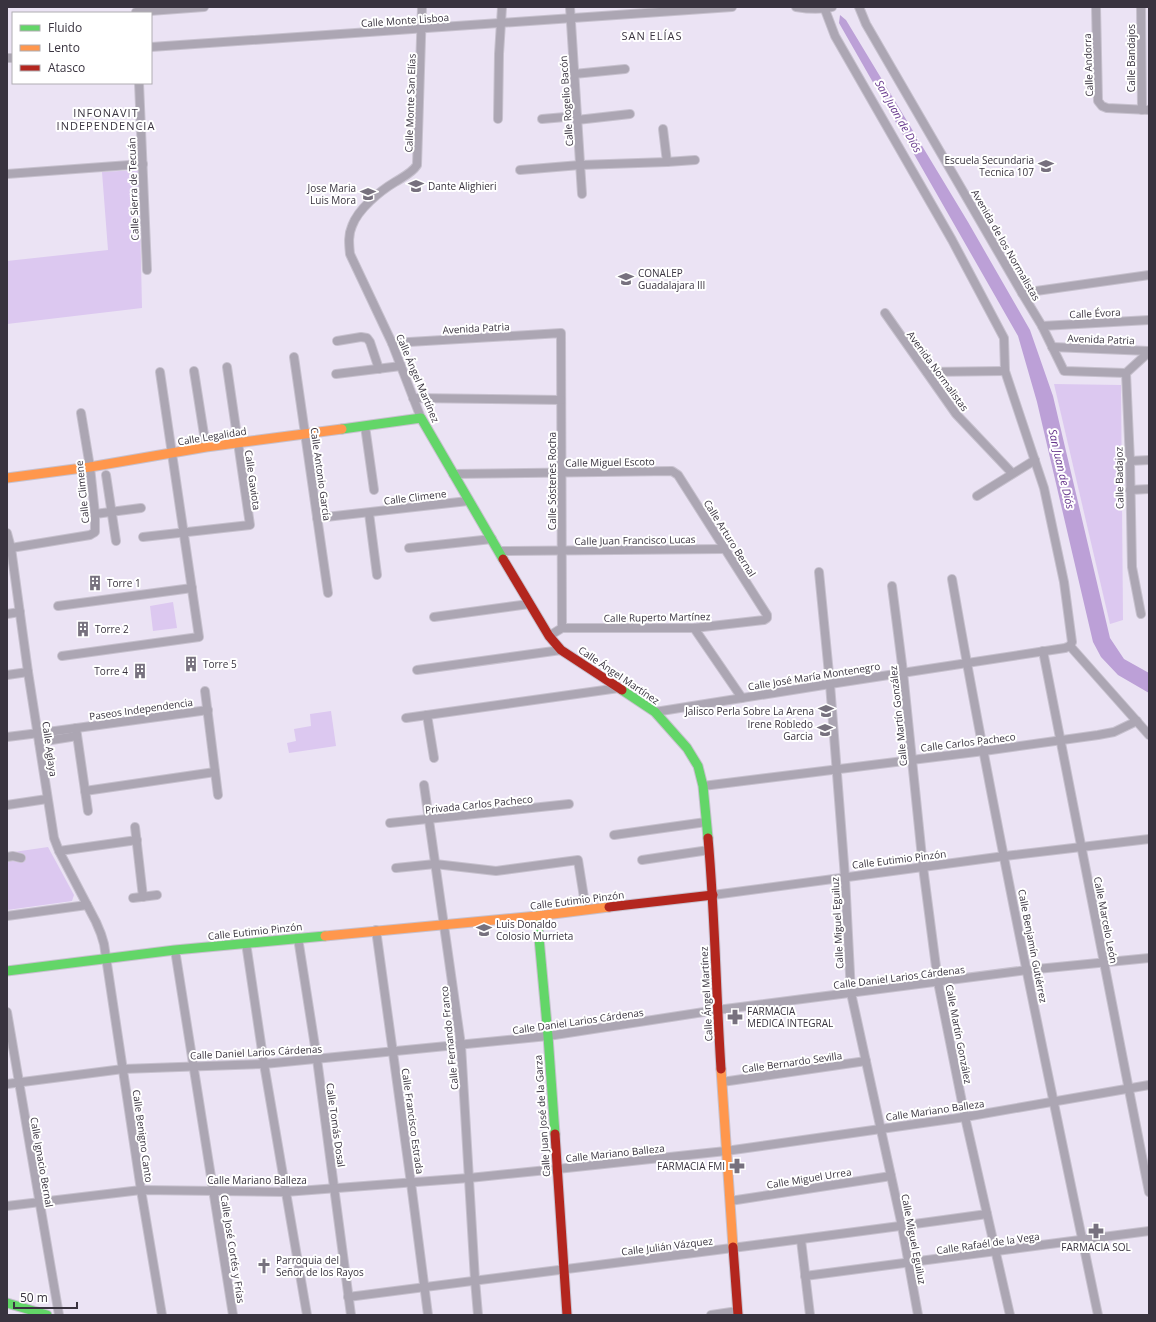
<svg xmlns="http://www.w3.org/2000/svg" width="1156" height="1322" font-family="'Open Sans',sans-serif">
<rect width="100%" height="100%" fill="#ebe3f4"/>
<g fill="#dcc8f0">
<polygon points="139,170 142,308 7,324 7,261 108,250 102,172"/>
<polygon points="1054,384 1121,385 1123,620 1110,624"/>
<polygon points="173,602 177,628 153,631 150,606"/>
<polygon points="331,711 336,746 289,753 287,743 296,741 294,729 311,726 310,714"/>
<polygon points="48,847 74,895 72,901 7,910 7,853"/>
</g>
<polygon fill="#bca0d7" points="840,15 846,20 968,222 1030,330 1053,396 1110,638 1124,659 1149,673 1149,693 1118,675 1101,657 1093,642 1037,402 1018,336 839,23"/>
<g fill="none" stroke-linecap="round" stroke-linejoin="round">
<defs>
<g id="street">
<polyline points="570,7 582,194"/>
<path d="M796,7C808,9 820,10 832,7"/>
<polyline points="824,7 835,36 952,240 1004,338 1005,371 1044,488 1064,582 1072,642 1070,646"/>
<polyline points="859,7 866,24 1022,293 1042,326 1064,371 1126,373"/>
<polyline points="1096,7 1098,101 1102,106 1107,108 1149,110"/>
<polyline points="1141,7 1142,110"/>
<polyline points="136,12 204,7"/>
<polyline points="151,47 732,7"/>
<polyline points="7,58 13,58"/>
<polyline points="574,74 625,69"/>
<polyline points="139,83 147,270"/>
<polyline points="498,119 499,54 502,7"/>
<polyline points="542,119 577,116"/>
<polyline points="577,120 630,114"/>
<polyline points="663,129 667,162"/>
<polyline points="520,170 580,165 667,162 695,160"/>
<polyline points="7,174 143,164"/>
<polyline points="1022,293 1149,275"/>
<polyline points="885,313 956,414 1012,473"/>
<polyline points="1042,326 1149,320"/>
<polyline points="337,341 361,337 367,338 370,342 379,369"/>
<polyline points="392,343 561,333 562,628"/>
<polyline points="1052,347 1149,351"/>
<polyline points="294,357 328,593"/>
<polyline points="194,371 206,447"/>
<polyline points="927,372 1005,371"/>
<polyline points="336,374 401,366"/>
<polyline points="413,398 561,400"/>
<path d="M421,418L392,343L350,254C349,244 348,235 352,226C358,209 380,191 395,182C403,177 412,173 417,165L422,7"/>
<polyline points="365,426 374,490"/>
<polyline points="1130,461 1149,460"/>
<polyline points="453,474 672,471 678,475 767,615 767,618 764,620 694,628 562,628 549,636"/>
<polyline points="106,475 116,541"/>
<polyline points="1130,490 1149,489"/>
<polyline points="977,496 1035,460"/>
<polyline points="369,513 377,575"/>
<polyline points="95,514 141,508"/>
<polyline points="317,518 468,501"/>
<polyline points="7,533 11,548 28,672 54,838 59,851 96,922 101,934 104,944 141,1190 162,1315"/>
<polyline points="143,537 250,525 227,367"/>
<polyline points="11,548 90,535 95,532 95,514 90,467 81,413"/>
<polyline points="409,548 492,539"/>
<polyline points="499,551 724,549"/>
<polyline points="819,572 830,684 845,877 851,993 902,1226 918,1315"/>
<path d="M952,579C995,826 1047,1070 1098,1315"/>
<polyline points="892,586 903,672 923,867 938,982 965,1117 1010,1315"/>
<polyline points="58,606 192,588"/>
<polyline points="7,614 20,612"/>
<polyline points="1141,614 1132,567 1130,461 1126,373 1149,352"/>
<polyline points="434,617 529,604"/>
<polyline points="694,628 742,698"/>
<polyline points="1070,646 1149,735"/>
<polyline points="1043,651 1149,1192"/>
<polyline points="62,656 199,637 160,372"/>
<polyline points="417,670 561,650"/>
<polyline points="7,675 28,672"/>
<polyline points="205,691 218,795"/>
<polyline points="655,712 830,684 1065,648 1070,646"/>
<polyline points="427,715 434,758"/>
<polyline points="406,718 619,688"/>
<polyline points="76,728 88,811"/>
<polyline points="7,737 55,731 208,710"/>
<polyline points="39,742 77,736"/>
<polyline points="424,785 461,1045 475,1280 478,1315"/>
<polyline points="703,786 984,751 1098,735 1114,732 1137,721"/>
<polyline points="85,791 215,772"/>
<polyline points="7,805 47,799"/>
<polyline points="390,823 569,804"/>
<polyline points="135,827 143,897"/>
<polyline points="614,835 706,822"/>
<polyline points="59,851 137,840"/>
<polyline points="7,857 13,856 21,858"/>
<polyline points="642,860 709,850"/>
<polyline points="396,868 435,864 496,871 578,860 586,910"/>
<polyline points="713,895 1005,856 1149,839"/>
<polyline points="133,898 157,895"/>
<polyline points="7,916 87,905"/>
<polyline points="376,930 411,1183 428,1315"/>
<polyline points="298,938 317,1059 351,1315"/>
<polyline points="246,943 264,1064 307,1315"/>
<polyline points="175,950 233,1315"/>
<polyline points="7,1012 59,1315"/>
<polyline points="722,1082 866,1061"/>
<polyline points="7,1084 123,1069 264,1064 548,1036 717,1010 1027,970 1149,958"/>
<polyline points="730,1201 891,1176"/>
<polyline points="7,1206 141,1190 285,1192 469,1178 557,1169 726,1151 965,1117 1149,1085"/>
<polyline points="801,1240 810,1315"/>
<polyline points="805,1276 1149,1231"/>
<path d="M348,1297C561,1269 775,1244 987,1214"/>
<polyline points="711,1315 738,1311"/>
</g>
<g id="fast">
<polyline points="342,429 421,418 503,559"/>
<polyline points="622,690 655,712 687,748 698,766 703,786 708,838"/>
<polyline points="537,916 548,1036 555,1134"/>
<polyline points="7,971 175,950 325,936"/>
<polyline points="7,1303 47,1315"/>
</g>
<g id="slow">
<polyline points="7,478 90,467 206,447 342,429"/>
<polyline points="325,936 537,916 609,907"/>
<polyline points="721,1069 733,1247"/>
</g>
<g id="jam">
<polyline points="503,559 549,636 561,650 622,690"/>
<path d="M708,838C715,915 716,992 721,1069"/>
<polyline points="609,907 713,895"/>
<polyline points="555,1134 567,1315"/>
<polyline points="733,1247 738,1315"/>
</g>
</defs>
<use href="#street" stroke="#c7c1ce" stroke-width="10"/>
<use href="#fast" stroke="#c7c1ce" stroke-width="11"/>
<use href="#slow" stroke="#c7c1ce" stroke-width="11"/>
<use href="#jam" stroke="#c7c1ce" stroke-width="11"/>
<use href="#street" stroke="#aca6b3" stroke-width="8"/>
<use href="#fast" stroke="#63d668" stroke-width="9"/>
<use href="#slow" stroke="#ff974d" stroke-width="9"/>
<use href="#jam" stroke="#b3261e" stroke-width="9"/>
</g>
<defs>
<symbol id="school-bare" viewBox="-9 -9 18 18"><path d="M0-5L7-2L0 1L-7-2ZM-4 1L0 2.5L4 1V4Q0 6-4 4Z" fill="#77717e" stroke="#fff" stroke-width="2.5" paint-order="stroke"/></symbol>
<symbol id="university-bare" viewBox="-9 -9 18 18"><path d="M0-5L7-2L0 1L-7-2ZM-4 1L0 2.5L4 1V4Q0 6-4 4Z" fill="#77717e" stroke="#fff" stroke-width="2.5" paint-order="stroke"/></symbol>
<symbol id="building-bare" viewBox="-9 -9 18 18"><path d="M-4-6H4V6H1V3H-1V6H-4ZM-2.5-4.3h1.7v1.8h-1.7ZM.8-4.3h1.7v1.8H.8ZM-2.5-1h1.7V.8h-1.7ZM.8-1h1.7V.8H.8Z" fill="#77717e" stroke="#fff" stroke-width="2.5" paint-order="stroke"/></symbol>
<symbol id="pharmacy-bare" viewBox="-9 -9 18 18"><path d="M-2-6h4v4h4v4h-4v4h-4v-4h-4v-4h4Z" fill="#77717e" stroke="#fff" stroke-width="2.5" paint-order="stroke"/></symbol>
<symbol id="church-bare" viewBox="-9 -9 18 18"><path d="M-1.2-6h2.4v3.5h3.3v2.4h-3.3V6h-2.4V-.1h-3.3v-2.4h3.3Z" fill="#77717e" stroke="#fff" stroke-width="2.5" paint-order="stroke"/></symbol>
</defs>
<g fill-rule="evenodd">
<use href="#school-bare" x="1035" y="155" width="22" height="22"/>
<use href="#school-bare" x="405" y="175" width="22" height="22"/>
<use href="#school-bare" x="357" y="183" width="22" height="22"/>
<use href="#university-bare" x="615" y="268" width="22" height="22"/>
<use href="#building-bare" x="84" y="572" width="22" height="22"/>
<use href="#building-bare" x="72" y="618" width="22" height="22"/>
<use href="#building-bare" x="180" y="653" width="22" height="22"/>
<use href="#building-bare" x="129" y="660" width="22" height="22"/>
<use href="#school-bare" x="815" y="700" width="22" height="22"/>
<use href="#school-bare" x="814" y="719" width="22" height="22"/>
<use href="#school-bare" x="473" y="919" width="22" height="22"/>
<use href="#pharmacy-bare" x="724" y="1006" width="22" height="22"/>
<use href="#pharmacy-bare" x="726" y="1155" width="22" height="22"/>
<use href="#pharmacy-bare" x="1085" y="1220" width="22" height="22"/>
<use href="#church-bare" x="253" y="1255" width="22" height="22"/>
</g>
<g text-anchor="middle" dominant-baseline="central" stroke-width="4" stroke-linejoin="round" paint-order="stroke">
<g font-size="10" fill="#39333f" stroke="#fff">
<text transform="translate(405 20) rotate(-4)">Calle Monte Lisboa</text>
<text transform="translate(1131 58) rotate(-90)">Calle Bandajos</text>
<text transform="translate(1088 65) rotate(-92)">Calle Andorra</text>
<text transform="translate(566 101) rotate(-94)">Calle Rogelio Bacón</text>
<text transform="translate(410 103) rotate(-88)">Calle Monte San Elías</text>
<text transform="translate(133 189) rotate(-92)">Calle Sierra de Tecuán</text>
<text transform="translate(1006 245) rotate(60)">Avenida de los Normalistas</text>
<text transform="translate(1095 313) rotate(-3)">Calle Évora</text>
<text transform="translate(476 328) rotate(-3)">Avenida Patria</text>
<text transform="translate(1101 339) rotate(2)">Avenida Patria</text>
<text transform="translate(938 371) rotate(54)">Avenida Normalistas</text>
<text transform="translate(418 378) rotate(67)">Calle Ángel Martínez</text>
<text transform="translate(212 436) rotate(-9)">Calle Legalidad</text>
<text transform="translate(610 462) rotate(-1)">Calle Miguel Escoto</text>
<text transform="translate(321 474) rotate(82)">Calle Antonio García</text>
<text transform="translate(1119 478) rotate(-91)">Calle Badajoz</text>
<text transform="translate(253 480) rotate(82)">Calle Gaviota</text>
<text transform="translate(552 481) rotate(-90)">Calle Sóstenes Rocha</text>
<text transform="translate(82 492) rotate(-96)">Calle Climene</text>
<text transform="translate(415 497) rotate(-7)">Calle Climene</text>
<text transform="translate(730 538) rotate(58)">Calle Arturo Bernal</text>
<text transform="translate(635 540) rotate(-1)">Calle Juan Francisco Lucas</text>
<text transform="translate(657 617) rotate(-1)">Calle Ruperto Martínez</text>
<text transform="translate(619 675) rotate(34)">Calle Ángel Martínez</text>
<text transform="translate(814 676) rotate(-9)">Calle José María Montenegro</text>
<text transform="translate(141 709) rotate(-8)">Paseos Independencia</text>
<text transform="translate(898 716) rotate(-96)">Calle Martín González</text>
<text transform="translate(968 742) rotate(-7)">Calle Carlos Pacheco</text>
<text transform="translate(50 749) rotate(82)">Calle Aglaya</text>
<text transform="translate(479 804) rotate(-6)">Privada Carlos Pacheco</text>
<text transform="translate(899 859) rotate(-7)">Calle Eutimio Pinzón</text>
<text transform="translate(577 900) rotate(-7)">Calle Eutimio Pinzón</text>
<text transform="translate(1106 920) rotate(79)">Calle Marcelo León</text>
<text transform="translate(837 923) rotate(-93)">Calle Miguel Eguiluz</text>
<text transform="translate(255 931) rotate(-6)">Calle Eutimio Pinzón</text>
<text transform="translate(1033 946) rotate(79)">Calle Benjamín Gutiérrez</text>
<text transform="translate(899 977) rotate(-7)">Calle Daniel Larios Cárdenas</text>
<text transform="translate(706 994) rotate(-93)">Calle Ángel Martínez</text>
<text transform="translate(578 1021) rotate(-8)">Calle Daniel Larios Cárdenas</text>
<text transform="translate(959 1034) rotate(79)">Calle Martín González</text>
<text transform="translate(449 1038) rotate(-96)">Calle Fernando Franco</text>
<text transform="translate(256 1052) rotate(-3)">Calle Daniel Larios Cárdenas</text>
<text transform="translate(792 1062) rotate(-8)">Calle Bernardo Sevilla</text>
<text transform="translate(935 1110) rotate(-8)">Calle Mariano Balleza</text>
<text transform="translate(542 1116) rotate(-94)">Calle Juan José de la Garza</text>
<text transform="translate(413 1121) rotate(82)">Calle Francisco Estrada</text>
<text transform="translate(336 1125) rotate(82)">Calle Tomás Dosal</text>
<text transform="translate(143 1136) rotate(82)">Calle Benigno Canto</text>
<text transform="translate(615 1153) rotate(-6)">Calle Mariano Balleza</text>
<text transform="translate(42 1162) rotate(80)">Calle Ignacio Bernal</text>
<text transform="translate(809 1178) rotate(-9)">Calle Miguel Urrea</text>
<text x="257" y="1180">Calle Mariano Balleza</text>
<text transform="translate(914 1239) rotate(79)">Calle Miguel Eguiluz</text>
<text transform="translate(988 1243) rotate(-8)">Calle Rafaél de la Vega</text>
<text transform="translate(667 1246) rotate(-7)">Calle Julián Vázquez</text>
<text transform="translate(233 1249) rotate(81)">Calle José Cortés y Frías</text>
</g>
<g font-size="10" fill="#39333f" stroke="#fff" text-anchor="start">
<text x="1034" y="160" text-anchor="end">Escuela Secundaria<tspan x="1034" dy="12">Tecnica 107</tspan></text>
<text x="428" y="186">Dante Alighieri</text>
<text x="356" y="188" text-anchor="end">Jose Maria<tspan x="356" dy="12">Luis Mora</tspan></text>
<text x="638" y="273">CONALEP<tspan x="638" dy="12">Guadalajara III</tspan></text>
<text x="107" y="583">Torre 1</text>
<text x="95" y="629">Torre 2</text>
<text x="203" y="664">Torre 5</text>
<text x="128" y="671" text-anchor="end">Torre 4</text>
<text x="814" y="711" text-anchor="end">Jalisco Perla Sobre La Arena</text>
<text x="813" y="724" text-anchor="end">Irene Robledo<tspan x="813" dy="12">Garcia</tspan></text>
<text x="496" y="924">Luis Donaldo<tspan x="496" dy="12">Colosio Murrieta</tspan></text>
<text x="747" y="1011">FARMACIA<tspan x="747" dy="12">MEDICA INTEGRAL</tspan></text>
<text x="725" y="1166" text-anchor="end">FARMACIA FMI</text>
<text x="1096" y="1247" text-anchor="middle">FARMACIA SOL</text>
<text x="276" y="1260">Parroquia del<tspan x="276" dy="12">Señor de los Rayos</tspan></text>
</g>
<g font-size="11" letter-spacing="1" fill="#39333f" stroke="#fff">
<text x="652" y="35">SAN ELÍAS</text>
<text x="106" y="112">INFONAVIT<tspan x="106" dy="13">INDEPENDENCIA</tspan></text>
</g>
<g font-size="11" font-style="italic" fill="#66368c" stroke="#fff">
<text transform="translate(899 116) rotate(60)">San Juan de Diós</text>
<text transform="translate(1062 469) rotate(77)">San Juan de Diós</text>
</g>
</g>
<rect width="1156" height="1322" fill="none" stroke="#39333f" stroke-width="16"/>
<rect x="12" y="12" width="140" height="72" fill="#ffffff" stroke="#b0adb2"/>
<rect x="20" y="25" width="20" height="6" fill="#63d668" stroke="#b0adb2"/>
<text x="48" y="32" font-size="12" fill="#39333f">Fluido</text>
<rect x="20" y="45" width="20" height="6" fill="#ff974d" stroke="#b0adb2"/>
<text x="48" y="52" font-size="12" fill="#39333f">Lento</text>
<rect x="20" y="65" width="20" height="6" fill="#b3261e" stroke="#b0adb2"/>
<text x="48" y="72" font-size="12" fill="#39333f">Atasco</text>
<path d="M14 1302v6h63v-6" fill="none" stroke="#39333f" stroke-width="2"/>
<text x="20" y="1302" font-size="12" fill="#39333f" stroke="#ffffff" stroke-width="3" paint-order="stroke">50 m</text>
</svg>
